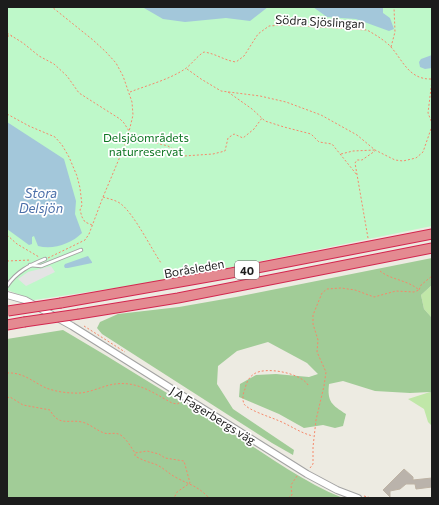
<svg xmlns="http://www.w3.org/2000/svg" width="439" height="505" font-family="Commissioner,sans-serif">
<rect width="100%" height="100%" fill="#edebe2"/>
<g fill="#c0e7a8">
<polygon points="432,285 432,318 424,309 421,295"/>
<polygon points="430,392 432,394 432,426 428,422 424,409 408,399"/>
</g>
<g fill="#a1cc97">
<path d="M432,258V285L421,295L424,309L432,318V394L430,392L410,393L375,391L343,381L329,384C327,402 332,405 346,414L343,426L335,428L323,425L304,428L279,414L239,397L240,384L256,375L276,374L309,377L318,374L307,363L268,342L237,351L218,366L217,384L233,409L294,450L293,455L272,443L102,334L97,328L100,322L118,314L179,307L236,297Z"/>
<path d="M63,330C121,364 178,400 235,435C270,457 305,483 343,498H7V339Z"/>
</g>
<polygon fill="#bef8c9" points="7,7 432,7 432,226 169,280 34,300 7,290"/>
<polygon fill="#e4e4e4" points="51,266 55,272 26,286 18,279 28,272"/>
<g fill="#a3c7da">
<polygon points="139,7 268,7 250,21 226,18 185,22 163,19 144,8"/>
<polygon points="313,7 383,7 383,13 390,18 394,29 389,31 356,19 327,17"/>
<polygon points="432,55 432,68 425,69 420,67 419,62 421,59"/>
<path d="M7,122L64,159L76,201L75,214L82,233C71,244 53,250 38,246L34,236L32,237V244L29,245L7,229Z"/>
<polygon points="88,256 92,262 92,263 68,268 65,268 64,266 65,264"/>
</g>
<polygon fill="#bab3ab" stroke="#beb3a4" points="404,469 413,477 413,480 432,478 432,487 416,489 415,484 406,484 400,489 390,491 390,497 383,490"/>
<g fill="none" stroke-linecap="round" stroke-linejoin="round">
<defs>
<g id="service">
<polyline points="30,265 41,266 81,250"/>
<path d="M7,286C16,272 30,265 45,259"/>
</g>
<polyline id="tertiary" points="7,295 25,300 72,326 307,474 337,490 358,498"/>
<g id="motorway">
<polyline points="61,303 231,273 432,234"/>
<polyline points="79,314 178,298 432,248"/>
<polyline points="7,325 24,322"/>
</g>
</defs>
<use href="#service" stroke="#a3a3a3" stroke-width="4.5"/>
<use href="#tertiary" stroke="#a3a3a3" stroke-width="8"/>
<use href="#motorway" stroke="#d3274f" stroke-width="11"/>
<g stroke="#f6886a" stroke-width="1" stroke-dasharray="2 2" stroke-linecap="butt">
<polyline points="7,33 23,43 39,56 54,64 67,76 79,93 120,119 124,123 129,131"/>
<polyline points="7,36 12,36"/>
<polyline points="391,47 395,32 394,7"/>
<polyline points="187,69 201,79 221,91 260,96 286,102 321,115 357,135 375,150 395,160 403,161 416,158 423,152 432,126"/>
<polyline points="432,80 428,113 432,123"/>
<path d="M130,92C148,85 168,80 185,69C192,64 197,56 204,52C217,54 223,60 236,62L244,56L258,34L269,26L283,25L367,30C374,34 381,38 388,44C402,57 407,80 432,79"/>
<polyline points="228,92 252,109 265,121 284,127 311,134 319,142 332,144 357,175"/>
<polyline points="7,114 29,126 55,137 62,145 69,157 77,176 80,188 82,205 80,210 82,217 85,222 92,225"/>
<polyline points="129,136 168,146 184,156 213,154 225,151 228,138 234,134 243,138 254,129 262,118"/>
<polyline points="341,154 353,151 375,150"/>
<path d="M103,197C109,199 116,200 121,204C134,214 151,248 161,263"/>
<polyline points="7,235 17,244 39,257"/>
<polyline points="368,238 355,163 357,160 362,160 375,151"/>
<polyline points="48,258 85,240 89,234 103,197 127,140 133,115 132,102 123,76 116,63 106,52 93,40 52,7"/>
<polyline points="7,261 31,260"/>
<path d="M380,271C391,280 408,280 419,290L421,285L432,276"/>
<polyline points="84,326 125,352"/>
<path d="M7,373C23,372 33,382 46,388C54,391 65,393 74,393C85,394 96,389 106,386C133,378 150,391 172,403L177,404L181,402"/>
<path d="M308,385C301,373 265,366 254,374C249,377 246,383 245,389C243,393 242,399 244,404C248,410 270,417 277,420C290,425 300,433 313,436"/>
<path d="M7,398L10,397L23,405L50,410C59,427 68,419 82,422C90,424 96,430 104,433C110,435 116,431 122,436C127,440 131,447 135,453L147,451L159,454L165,458L184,461L190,483L177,492L174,498"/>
<path d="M135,454V456C142,460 148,462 155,464C164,468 169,474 177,478C190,485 198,486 209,498"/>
<polyline points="310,468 313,464 313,447 316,420 324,386 326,372 317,352 318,340 313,324 313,315 322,293 327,289 341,288 355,290 374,297 396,291 414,292 419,290"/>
<polyline points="364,496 371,498"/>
<polyline points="288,498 292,495 291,485 297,476"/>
</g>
<use href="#service" stroke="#fff" stroke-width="2.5"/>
<use href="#tertiary" stroke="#fff" stroke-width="6"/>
<use href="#motorway" stroke="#e48a91" stroke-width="9"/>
<defs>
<g id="motorway-bridge">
<polyline points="8,311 61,303"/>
<polyline points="24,322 79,314"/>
</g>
</defs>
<use href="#motorway-bridge" stroke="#d3274f" stroke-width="11" stroke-linecap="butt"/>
<use href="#motorway-bridge" stroke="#e48a91" stroke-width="9"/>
</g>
<g text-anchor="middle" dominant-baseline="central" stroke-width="3.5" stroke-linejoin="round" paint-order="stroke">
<rect fill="#fff" stroke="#606060" stroke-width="1" x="235" y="261" width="24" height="18" rx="3"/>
<g font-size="11" font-weight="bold" fill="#1c1c1c">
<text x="247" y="270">40</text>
</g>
<g font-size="12" fill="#1c1c1c" stroke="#fff">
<text transform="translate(320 21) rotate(3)">Södra Sjöslingan</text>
<text transform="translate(194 268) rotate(-10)">Boråsleden</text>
<text transform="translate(213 415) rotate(32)">J A Fagerbergs väg</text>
</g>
<g font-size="12" fill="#0d7622" stroke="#fff">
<text x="146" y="137">Delsjöområdets<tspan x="146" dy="14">naturreservat</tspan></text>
</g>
<g font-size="13" font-style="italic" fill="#4b6fa9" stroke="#fff">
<text x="41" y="193">Stora<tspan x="41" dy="15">Delsjön</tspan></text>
</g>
</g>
<rect width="439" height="505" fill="none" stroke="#1c1c1c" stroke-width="16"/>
</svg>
